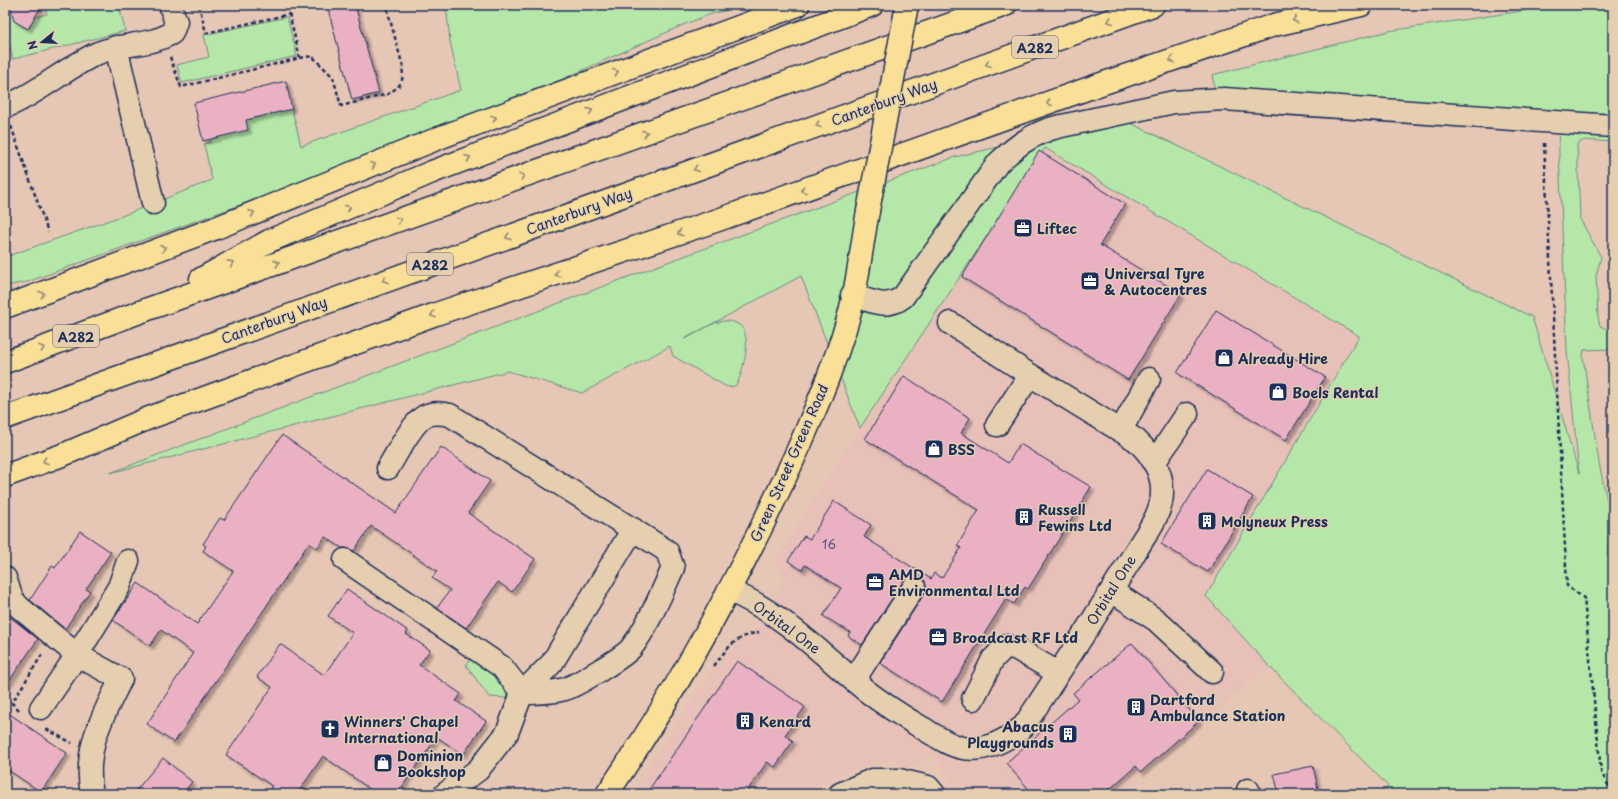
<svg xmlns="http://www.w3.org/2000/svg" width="1618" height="799" font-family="'Playpen Sans',sans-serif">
<defs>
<filter id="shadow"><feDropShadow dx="3.5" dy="3.5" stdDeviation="1" flood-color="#0004"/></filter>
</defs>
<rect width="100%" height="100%" fill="#e6c6b4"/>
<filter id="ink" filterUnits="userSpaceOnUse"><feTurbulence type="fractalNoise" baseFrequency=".025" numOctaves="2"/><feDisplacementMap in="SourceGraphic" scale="8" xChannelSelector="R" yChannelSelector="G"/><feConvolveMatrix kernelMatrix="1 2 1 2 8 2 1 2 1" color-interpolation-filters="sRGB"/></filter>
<g filter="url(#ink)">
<polygon fill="#e7c0b8" points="1038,145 1359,336 1206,596 1268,665 1120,794 959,794 933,753 902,772 895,758 864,766 831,778 804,794 631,794 694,698 725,657 739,642 754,635 785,580 779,569 777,559"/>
<g fill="#b5e8a8" stroke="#688c83">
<polygon points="5,5 10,5 14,21 20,20 22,26 26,28 30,27 32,23 31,18 47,14 45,7 52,5 119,5 125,31 13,59 5,26"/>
<polygon points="446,5 749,5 711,14 685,24 461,125 27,282 5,286 5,257 127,214 212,180 204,144 211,142 209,136 246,120 292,109 301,146 461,90 450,41"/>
<polygon points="1562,5 1613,5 1613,113 1603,113 1579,117 1215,90 1212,75 1389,31"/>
<polygon points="287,17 297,56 182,83 177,65 209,57 204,35"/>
<path d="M1122,119L1532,317L1579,473L1567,350L1558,127L1613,132V142L1584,140L1577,144L1580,219L1601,257L1596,276L1598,317L1600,326L1613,332V349L1584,350L1583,357L1599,463L1610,515L1607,556H1613V794H1382L1388,786L1268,665L1206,596L1359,336L1045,148L860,428L801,276L684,339C697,335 712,320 727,321C752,322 747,350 743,366C741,373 740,380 735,386L727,387L673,356L670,346L582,393L508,371L110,473L657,266L955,157Z"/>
<path d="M472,658C488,668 504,678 507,698L489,697L466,665Z"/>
</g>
<g fill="#eab1c3" stroke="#1b2f5e" filter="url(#shadow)">
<polygon points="10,5 42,5 28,29 14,21"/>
<polygon points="327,5 355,5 379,93 352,100"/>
<polygon points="286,81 292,109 246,120 248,130 203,141 194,103"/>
<polygon points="1039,151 1125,204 1100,245 1181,294 1128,380 962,277"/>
<polygon points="1216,310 1325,377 1286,440 1177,373"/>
<polygon points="904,376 970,418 961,433 1008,463 1020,444 1091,487 1028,589 1025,587 1014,604 1006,599 942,702 880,663 924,594 926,587 925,581 921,577 914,575 908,576 904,580 862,645 848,636 850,632 823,616 841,588 805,565 802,570 788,561 804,536 810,539 834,501 871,525 864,537 931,579 934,573 942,578 961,548 957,546 979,510 865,439"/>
<polygon points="282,435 396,513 441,447 490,481 468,513 535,559 512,592 498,582 466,628 437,608 450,590 432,578 437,571 371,526 354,551 346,548 342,548 325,537 317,548 309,543 174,743 147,724 193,653 161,630 150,646 113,620 138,583 197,624 233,571 203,551 206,546 203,544 220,518 224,520"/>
<polygon points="1207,469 1253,497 1208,572 1161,544"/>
<polygon points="80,531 111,552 86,589 90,591 65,629 30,600 52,566 55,568"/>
<polygon points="347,589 408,631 406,634 430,650 419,665 461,694 456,701 486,721 463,755 437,737 397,794 377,794 323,756 297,794 267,794 272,786 226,755 272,687 257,677 280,644 324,675 353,633 328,616"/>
<polygon points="5,613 38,639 5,687"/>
<polygon points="1132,643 1199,721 1141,772 1136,766 1104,794 1033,794 1006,763 1078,699 1073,693"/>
<polygon points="737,661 805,707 785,735 793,741 775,767 767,762 745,794 646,794"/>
<polygon points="5,711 67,753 41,792 5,768"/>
<polygon points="163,758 192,782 182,794 133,794"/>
<polygon points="1313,766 1319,794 1279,794 1274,774"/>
</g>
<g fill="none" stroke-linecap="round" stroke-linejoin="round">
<defs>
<g id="minor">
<polyline points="116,47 153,203"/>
<path d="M5,107C39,93 65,68 98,53C122,43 150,46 172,33L176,22L170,5"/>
<path d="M852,295C872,301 886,310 903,297L998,163C1016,146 1033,133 1057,127L1174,102L1224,99L1613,126"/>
<polyline points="997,425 1030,375"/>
<polyline points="1121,430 1149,379"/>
<polyline points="1154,463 1187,414"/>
<path d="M388,468C396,455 412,423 425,416C433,412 441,413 450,415L667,551L673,568C661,594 649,624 632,647C626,656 575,686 565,689C551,693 536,693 522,693"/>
<polyline points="345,560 502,667 522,693 507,733 478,770 445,794"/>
<polyline points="5,578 12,599 19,607 77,655 41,708"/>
<path d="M730,591C780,612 818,650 859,685C877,700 899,714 919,726C933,734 947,745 963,748C985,752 1007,740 1024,726C1061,669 1099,612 1134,554C1144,536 1162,515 1162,493C1163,472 1151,454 1136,440L1030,375L950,323"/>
<polyline points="1112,591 1156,620 1212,672"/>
<polyline points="854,680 914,587"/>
<polyline points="522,693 552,663 633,529"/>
<polyline points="973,699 993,659 1006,646 1017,649 1058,673"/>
<polyline points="1248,790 1250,794"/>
<path d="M92,794C83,749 102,718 121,679L77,655L119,587L128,561"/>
<polyline points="840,794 872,780 899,780 928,787 934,794"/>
</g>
<path id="major" d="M607,794C665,709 715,620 761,528C792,464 823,398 845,329C857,292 861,249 868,211"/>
<g id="highway">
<polyline points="201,279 269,241 432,172 872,5"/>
<polyline points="5,307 216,228 444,136 798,5"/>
<polyline points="5,362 148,309 1005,5"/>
<polyline points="5,418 1153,5"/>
<polyline points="5,476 65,454 149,418 436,314 718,220 1098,85 1274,25 1361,5"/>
</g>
</defs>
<use href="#minor" stroke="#1b2f5e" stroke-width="25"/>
<use href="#major" stroke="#1b2f5e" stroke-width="25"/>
<use href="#highway" stroke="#1b2f5e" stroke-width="25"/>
<g stroke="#1b2f5e" stroke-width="2.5" stroke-dasharray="4 3" stroke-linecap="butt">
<polyline points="199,5 206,33 290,14"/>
<polyline points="170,57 181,87 300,58 287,5"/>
<polyline points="300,58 312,56 333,77 341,106 388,94 398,87 402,81 403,67 386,5"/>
<polyline points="11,126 48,232"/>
<polyline points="1544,143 1567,586 1584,598 1601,772 1613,794"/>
<path d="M714,666C728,647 735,637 759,632"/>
<polyline points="19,710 12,703 43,653"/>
<polyline points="46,729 72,743"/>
</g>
<use href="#minor" stroke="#e5cfae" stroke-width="22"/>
<use href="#major" stroke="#fadf96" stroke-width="22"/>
<use href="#highway" stroke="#fadf96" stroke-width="22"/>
<defs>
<polyline id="major-bridge" points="868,211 907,5"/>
</defs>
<use href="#major-bridge" stroke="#1b2f5e" stroke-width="25" stroke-linecap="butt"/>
<use href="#major-bridge" stroke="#fadf96" stroke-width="22"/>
</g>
<defs><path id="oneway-chevron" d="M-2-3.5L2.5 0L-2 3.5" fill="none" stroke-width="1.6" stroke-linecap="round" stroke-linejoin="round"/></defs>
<g stroke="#8a877a">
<use href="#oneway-chevron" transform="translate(1295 20) rotate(166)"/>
<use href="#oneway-chevron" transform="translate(1110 21) rotate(160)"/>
<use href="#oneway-chevron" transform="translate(1172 60) rotate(161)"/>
<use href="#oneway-chevron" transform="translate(988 64) rotate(160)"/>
<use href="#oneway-chevron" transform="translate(616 72) rotate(-20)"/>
<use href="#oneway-chevron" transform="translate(1049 103) rotate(160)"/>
<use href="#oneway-chevron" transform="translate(590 111) rotate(-21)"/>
<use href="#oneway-chevron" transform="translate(494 118) rotate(-20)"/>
<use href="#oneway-chevron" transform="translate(818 125) rotate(160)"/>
<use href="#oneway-chevron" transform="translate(645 133) rotate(-20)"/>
<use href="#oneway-chevron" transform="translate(468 158) rotate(-21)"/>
<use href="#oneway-chevron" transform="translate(373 165) rotate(-22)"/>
<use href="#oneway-chevron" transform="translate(696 169) rotate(160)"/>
<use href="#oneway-chevron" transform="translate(522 176) rotate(-20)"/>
<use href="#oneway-chevron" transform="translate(803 190) rotate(161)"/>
<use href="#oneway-chevron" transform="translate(348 208) rotate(-23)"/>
<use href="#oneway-chevron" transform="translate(252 213) rotate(-22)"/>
<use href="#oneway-chevron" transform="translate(399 220) rotate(-20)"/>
<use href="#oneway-chevron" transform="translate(680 233) rotate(161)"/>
<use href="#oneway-chevron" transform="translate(508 237) rotate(160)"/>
<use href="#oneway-chevron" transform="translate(163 248) rotate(-21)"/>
<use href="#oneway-chevron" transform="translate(231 263) rotate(-29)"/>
<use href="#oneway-chevron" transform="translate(277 263) rotate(-20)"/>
<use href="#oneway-chevron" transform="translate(557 274) rotate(161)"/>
<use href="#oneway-chevron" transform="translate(385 280) rotate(160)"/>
<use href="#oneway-chevron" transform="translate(42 294) rotate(-20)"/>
<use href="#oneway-chevron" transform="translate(433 315) rotate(161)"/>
<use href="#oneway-chevron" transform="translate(42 348) rotate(-20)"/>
<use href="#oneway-chevron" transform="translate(45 461) rotate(160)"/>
</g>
</g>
<defs>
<symbol id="office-square" viewBox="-11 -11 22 22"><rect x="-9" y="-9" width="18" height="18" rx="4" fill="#1b2f5e" stroke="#e5cfae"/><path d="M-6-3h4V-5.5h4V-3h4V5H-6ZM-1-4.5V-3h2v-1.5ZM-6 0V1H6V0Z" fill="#fff"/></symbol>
<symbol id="shop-square" viewBox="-11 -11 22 22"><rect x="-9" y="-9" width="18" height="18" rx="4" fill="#1b2f5e" stroke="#e5cfae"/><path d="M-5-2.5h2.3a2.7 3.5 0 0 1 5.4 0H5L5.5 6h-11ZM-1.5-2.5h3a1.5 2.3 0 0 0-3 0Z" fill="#fff"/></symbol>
<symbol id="building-square" viewBox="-11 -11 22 22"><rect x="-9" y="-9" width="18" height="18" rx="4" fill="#1b2f5e" stroke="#e5cfae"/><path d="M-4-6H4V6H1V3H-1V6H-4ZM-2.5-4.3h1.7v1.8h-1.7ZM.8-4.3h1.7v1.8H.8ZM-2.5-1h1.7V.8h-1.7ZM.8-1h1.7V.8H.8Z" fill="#fff"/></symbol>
<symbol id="church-square" viewBox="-11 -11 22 22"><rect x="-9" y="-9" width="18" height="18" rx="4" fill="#1b2f5e" stroke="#e5cfae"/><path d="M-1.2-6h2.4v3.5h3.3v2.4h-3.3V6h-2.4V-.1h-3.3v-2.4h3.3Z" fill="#fff"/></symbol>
</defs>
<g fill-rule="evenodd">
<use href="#office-square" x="1012" y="217" width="22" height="22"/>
<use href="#office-square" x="1079" y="270" width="22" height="22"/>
<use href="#shop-square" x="1213" y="347" width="22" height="22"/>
<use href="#shop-square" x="1267" y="381" width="22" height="22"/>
<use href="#shop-square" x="923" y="438" width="22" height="22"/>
<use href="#building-square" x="1013" y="506" width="22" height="22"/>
<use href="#building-square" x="1196" y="510" width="22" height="22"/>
<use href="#office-square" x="864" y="571" width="22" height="22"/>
<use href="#office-square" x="927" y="626" width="22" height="22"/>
<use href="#building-square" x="1125" y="696" width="22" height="22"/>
<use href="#building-square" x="734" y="710" width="22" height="22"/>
<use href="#church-square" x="319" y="718" width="22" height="22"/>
<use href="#building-square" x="1057" y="723" width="22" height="22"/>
<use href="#shop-square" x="372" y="752" width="22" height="22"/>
</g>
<g text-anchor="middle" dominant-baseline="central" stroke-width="3" stroke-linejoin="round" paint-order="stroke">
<g font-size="12" fill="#4f5077">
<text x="829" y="544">16</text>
</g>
<g fill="#e5cfae" stroke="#585f76" stroke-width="1">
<rect x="1012" y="36" width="46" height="22" rx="3"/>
<rect x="407" y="253" width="46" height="22" rx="3"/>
<rect x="53" y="325" width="46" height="22" rx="3"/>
</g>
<g font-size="13" font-weight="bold" fill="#1b2f5e">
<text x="1035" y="47">A282</text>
<text x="430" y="264">A282</text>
<text x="76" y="336">A282</text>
</g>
<g font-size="14" fill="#1b2f5e" stroke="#e5cfae">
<text transform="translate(884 102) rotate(-20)">Canterbury Way</text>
<text transform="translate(579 211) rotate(-20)">Canterbury Way</text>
<text transform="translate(274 320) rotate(-20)">Canterbury Way</text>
<text transform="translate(789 463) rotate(-66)">Green Street Green Road</text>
<text transform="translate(1111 590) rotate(-58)">Orbital One</text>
<text transform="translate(787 627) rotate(36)">Orbital One</text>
</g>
<g font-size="14" font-weight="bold" fill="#1b2f5e" stroke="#e5cfae" text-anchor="start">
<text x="1037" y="228">Liftec</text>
<text x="1104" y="273">Universal Tyre<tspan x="1104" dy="16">&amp; Autocentres</tspan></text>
<text x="1238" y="358">Already Hire</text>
<text x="1292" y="392">Boels Rental</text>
<text x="948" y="449">BSS</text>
<text x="1038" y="509">Russell<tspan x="1038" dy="16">Fewins Ltd</tspan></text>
<text x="1221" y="521">Molyneux Press</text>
<text x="889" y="574">AMD<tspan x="889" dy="16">Environmental Ltd</tspan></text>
<text x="952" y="637">Broadcast RF Ltd</text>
<text x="1150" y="699">Dartford<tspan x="1150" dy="16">Ambulance Station</tspan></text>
<text x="344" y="721">Winners' Chapel<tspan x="344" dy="16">International</tspan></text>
<text x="759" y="721">Kenard</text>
<text x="1054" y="726" text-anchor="end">Abacus<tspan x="1054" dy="16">Playgrounds</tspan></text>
<text x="397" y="755">Dominion<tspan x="397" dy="16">Bookshop</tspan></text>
</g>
</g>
<rect width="1618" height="799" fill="none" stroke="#e5cfae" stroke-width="20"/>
<rect x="10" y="10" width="1598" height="779" fill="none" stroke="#1b2f5e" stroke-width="1.5" filter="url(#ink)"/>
<g transform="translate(42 42) rotate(252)" stroke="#e5cfae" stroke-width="3" paint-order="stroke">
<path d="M0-3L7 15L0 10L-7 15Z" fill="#1b2f5e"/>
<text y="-6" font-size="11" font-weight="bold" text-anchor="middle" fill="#1b2f5e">N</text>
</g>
</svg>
